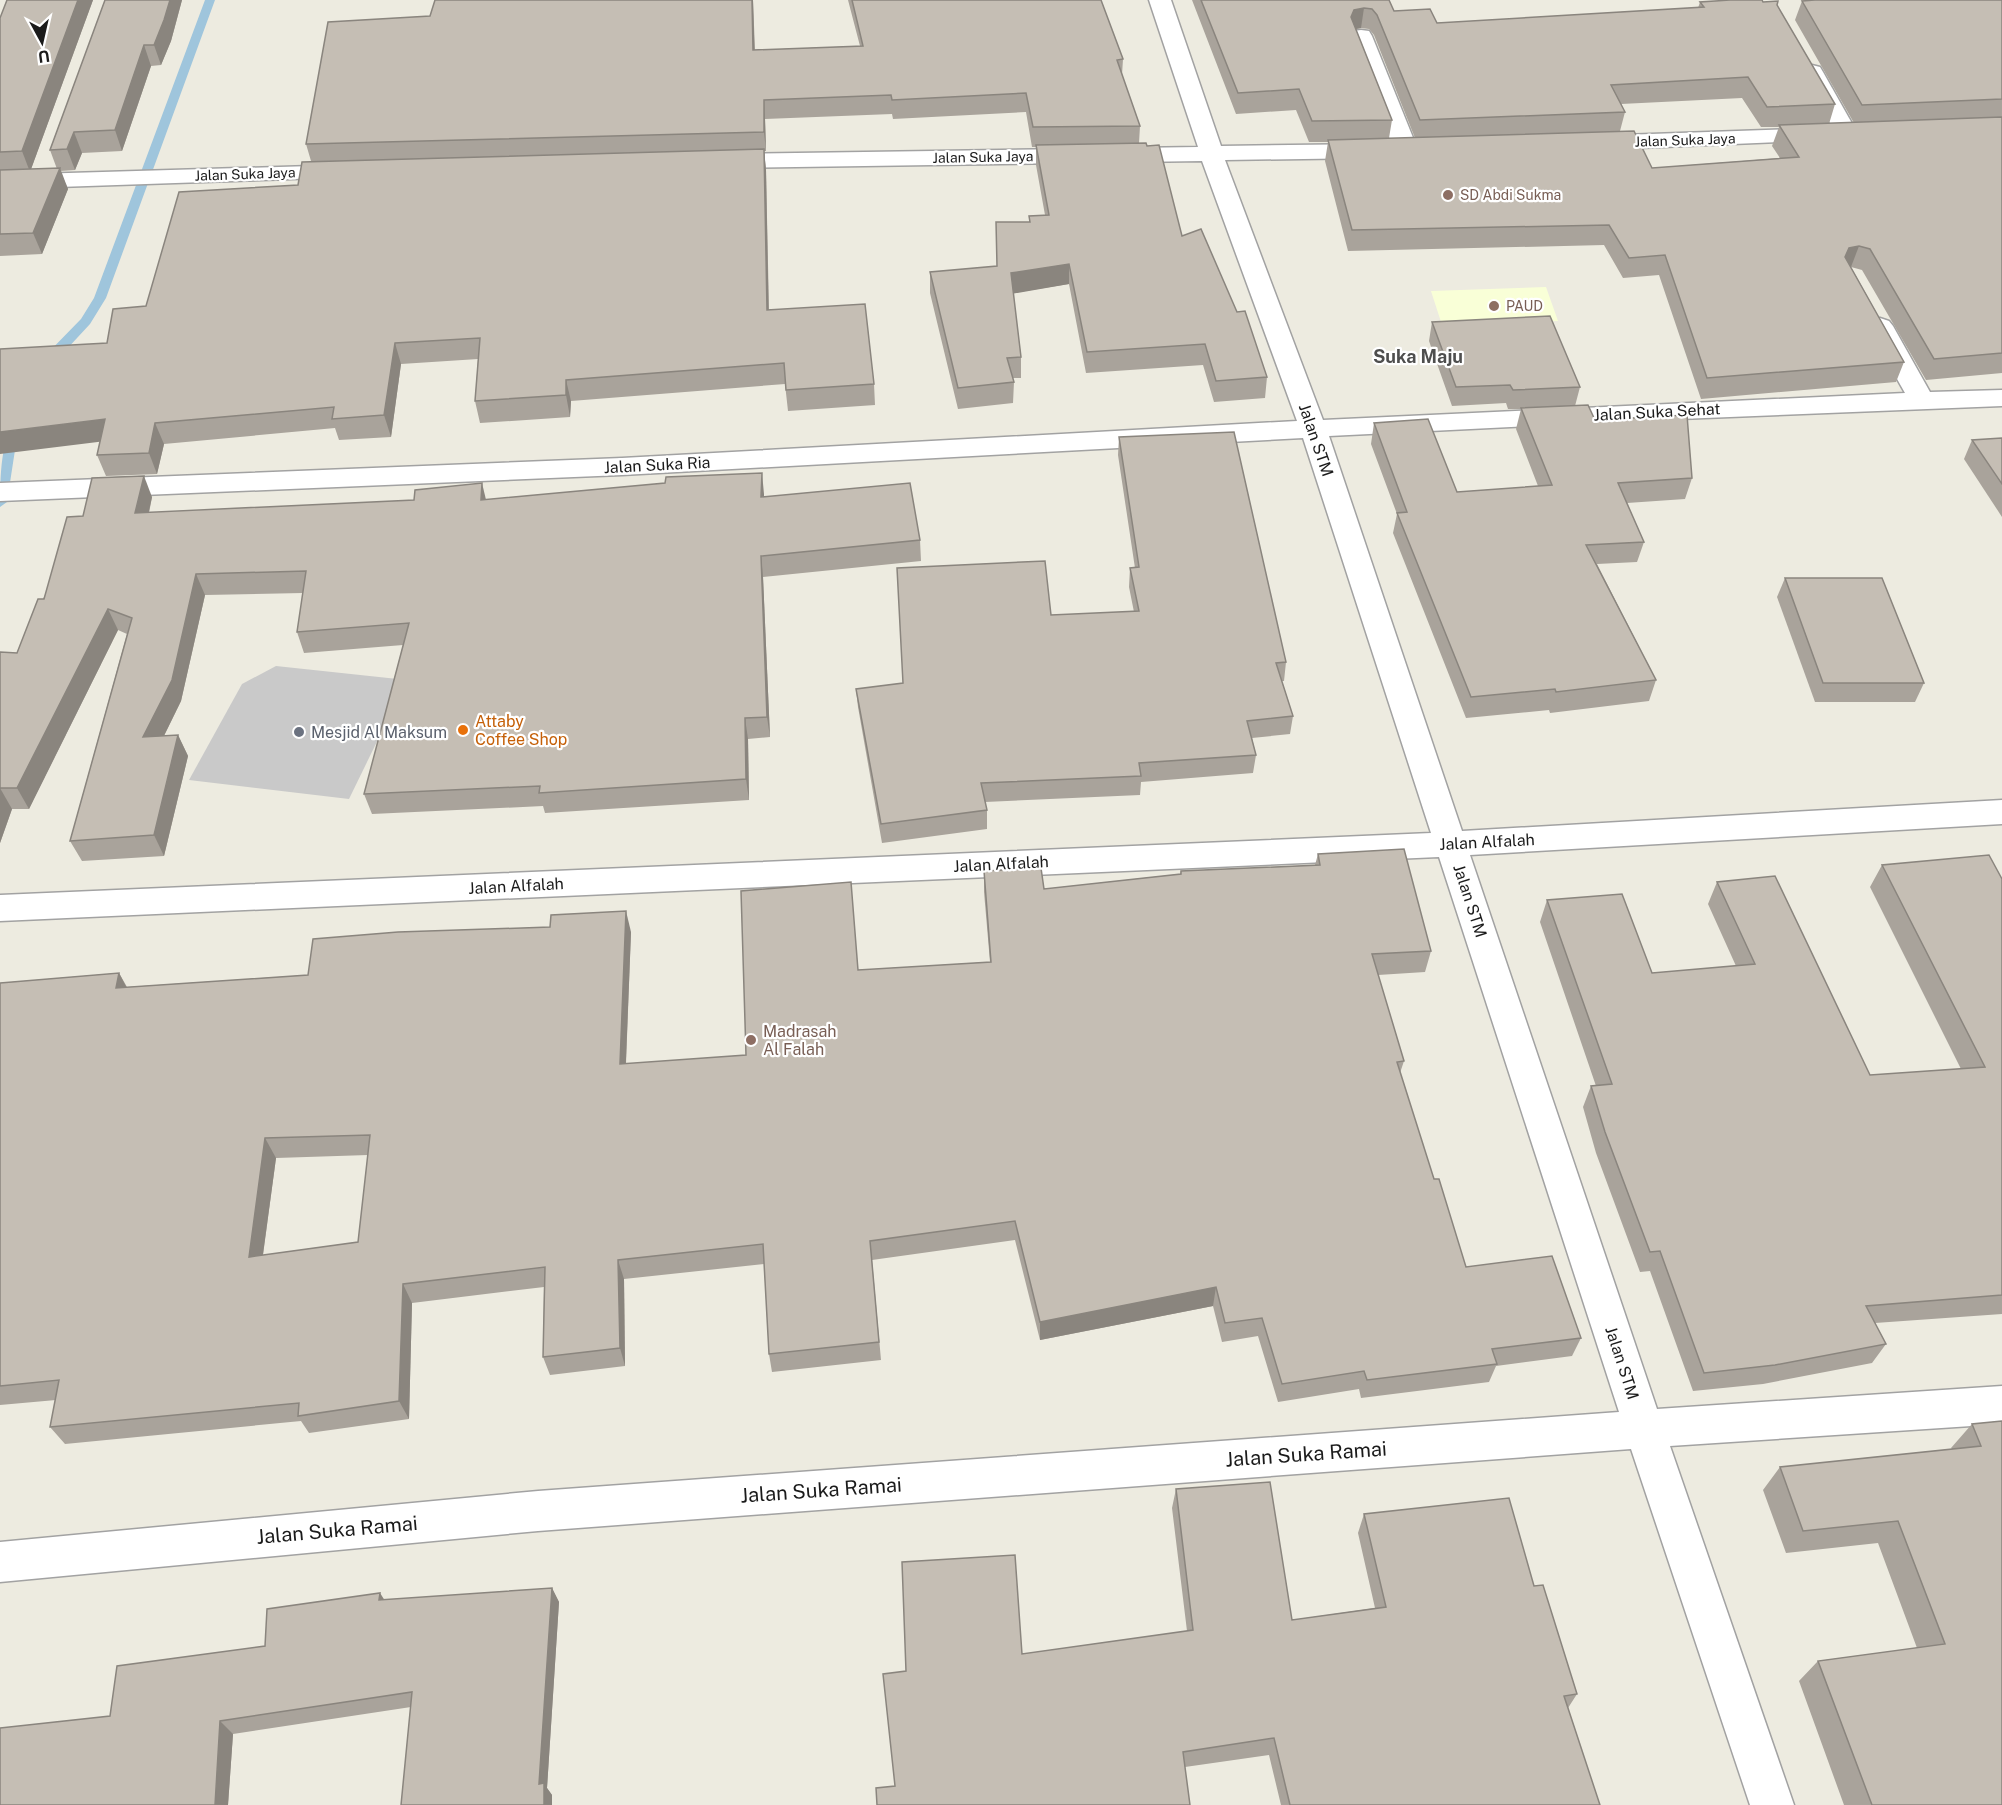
<svg xmlns="http://www.w3.org/2000/svg" width="2002" height="1805" font-family="'Public Sans',sans-serif">
<rect width="100%" height="100%" fill="#edebe0"/>
<polygon fill="#f9ffd7" points="1546,287 1558,321 1442,325 1431,291"/>
<polygon fill="#c9c9c9" points="276,666 407,680 349,799 189,780 242,684"/>
<g fill="none" stroke-linecap="round" stroke-linejoin="round">
<g fill="#9fc5dc" fill-rule="evenodd">
<polygon points="205,0 215,0 106,298 90,324 52,365 42,365 41,362 42,359 81,319 94,298"/>
<path d="M14,430L21,434L15,450L7,502L0,507C0,490 0,435 14,430Z"/>
</g>
<defs>
<g id="minor">
<polygon points="1149,0 1171,0 1221,146 1371,144 1379,146 1383,151 1379,156 1371,158 1225,160 1323,420 1905,393 1867,326 1871,321 1880,318 1889,321 1893,326 1930,392 2002,390 2002,406 1655,420 1329,436 1462,831 2002,800 2002,824 1470,855 1657,1409 2002,1386 2002,1424 1670,1446 1794,1805 1750,1805 1631,1449 538,1531 0,1582 0,1542 538,1491 1619,1412 1439,857 0,921 0,895 1431,833 1303,438 622,475 0,501 0,483 622,458 1297,421 1202,161 720,168 712,166 708,161 712,156 720,154 1198,147"/>
<polygon points="1361,30 1369,31 1372,36 1418,150 1414,155 1406,157 1398,155 1394,150 1350,36 1353,31"/>
<polygon points="1812,65 1820,67 1823,72 1858,134 1855,139 1847,141 1839,139 1836,134 1801,72 1804,67"/>
<polygon points="1820,128 1828,130 1831,135 1828,140 1593,150 1585,148 1582,143 1585,138 1593,136"/>
<polygon points="345,165 353,167 357,172 353,177 0,189 0,175"/>
</g>
</defs>
<use href="#minor" stroke="#a2a2a2" stroke-width="3"/>
<use href="#minor" fill="#fff" fill-rule="evenodd"/>
</g>
<g fill="#a9a39b" fill-rule="evenodd">
<polygon points="7,0 93,0 31,169 57,169 50,150 105,0 182,0 171,41 161,65 151,66 122,151 82,153 75,170 60,171 68,189 42,254 0,256 0,18"/>
<polygon points="753,0 755,50 860,46 848,0 1101,0 1123,59 1122,75 1140,126 1139,143 1182,236 1237,312 1267,377 1265,398 1214,402 1203,365 1086,373 1069,284 1013,293 1021,357 1021,378 1013,378 1014,382 1013,403 958,409 930,293 930,272 997,266 996,222 1029,222 1029,216 1045,215 1036,165 1036,147 1032,147 1026,112 893,119 892,114 765,119 766,151 764,151 766,170 769,310 874,384 875,405 788,411 785,384 571,401 570,417 480,423 475,401 478,359 401,364 391,437 339,440 335,428 164,444 157,474 106,476 97,455 100,442 107,343 146,306 298,185 311,161 306,144"/>
<path d="M1192,0H1389L1394,11L1437,23L1698,8L1700,2H1763L1777,5L1835,104L1829,124L1854,123L1795,20L1802,1L2002,0V373L1926,380L1862,270L1851,267L1904,362L1896,382L1701,399L1659,275L1623,278L1604,245L1348,251L1325,161L1328,142H1309L1296,110L1236,114ZM1361,28L1369,29L1374,35L1415,138H1389L1392,120L1356,29ZM1742,98L1761,127H1779L1772,146L1780,158L1652,168L1620,131L1625,112L1621,104Z"/>
<polygon points="1432,322 1580,387 1575,406 1595,420 1692,478 1685,499 1627,503 1644,542 1637,562 1597,564 1656,680 1649,701 1550,713 1549,710 1466,718 1393,533 1397,514 1371,444 1374,423 1457,492 1538,486 1516,429 1521,409 1508,409 1506,403 1452,406 1429,341"/>
<polygon points="1119,437 1286,662 1284,681 1282,681 1293,716 1290,734 1252,738 1256,755 1253,773 1141,782 1140,795 985,802 987,810 987,829 882,843 858,707 856,689 903,683 1051,615 1134,612 1129,587 1130,568 1135,568 1118,455"/>
<polygon points="2002,438 2002,517 1964,459 1972,440"/>
<polygon points="764,496 920,540 921,561 763,577 770,737 748,739 749,800 545,813 543,806 372,814 364,794 403,645 304,653 297,632 303,593 205,595 181,701 164,736 178,735 188,756 164,856 82,861 70,841 127,634 118,630 29,809 12,809 0,843 0,652 17,653 83,516 152,497 149,513 486,500"/>
<polygon points="1785,578 1924,683 1915,702 1815,702 1777,597"/>
<path d="M1318,854L1431,951L1425,972L1378,975L1404,1061L1400,1073L1434,1179L1466,1267L1581,1338L1572,1356L1496,1366L1489,1382L1361,1398L1359,1389L1278,1402L1258,1336L1222,1342L1213,1306L1040,1340L1015,1240L872,1260L881,1360L772,1372L769,1354L764,1264L624,1279L625,1366L550,1375L543,1357L544,1287L412,1303L409,1419L309,1433L301,1421L65,1444L50,1427L56,1400L0,1405V983L119,973L127,987L308,975L631,932L626,1064L746,1055L858,970L990,962L984,892V871L1044,889L1180,874L1181,871L1315,865ZM368,1155L358,1242L263,1255L276,1158Z"/>
<polygon points="1882,865 2002,879 2002,1314 1875,1323 1886,1344 1872,1363 1763,1384 1693,1391 1650,1271 1640,1272 1596,1153 1583,1107 1591,1086 1596,1086 1540,922 1547,900 1652,973 1736,966 1708,904 1717,882 1870,1075 1961,1069 1870,887"/>
<polygon points="2002,1421 2002,1805 1844,1805 1799,1681 1818,1661 1917,1648 1878,1543 1786,1553 1763,1490 1780,1467 1952,1449 1951,1448 1972,1424"/>
<polygon points="1176,1489 1292,1620 1375,1608 1358,1533 1364,1514 1534,1586 1577,1694 1568,1708 1600,1805 1281,1805 1269,1755 1185,1767 895,1786 1022,1654 1187,1631 1172,1508"/>
<polygon points="552,1588 559,1602 547,1788 552,1795 552,1805 401,1805 411,1707 233,1734 228,1805 0,1805 110,1716 265,1646 385,1600"/>
</g>
<g fill="#8a857e">
<polygon points="78,0 93,0 30,172 22,151"/>
<polygon points="170,0 182,0 171,41 161,65 154,45"/>
<polygon points="752,0 753,0 755,68 753,50"/>
<polygon points="1364,8 1361,28 1351,30 1351,17 1354,10"/>
<polygon points="144,45 151,66 122,151 115,130"/>
<polygon points="764,100 765,119 766,151 764,132"/>
<polygon points="74,132 82,153 75,170 67,149"/>
<polygon points="764,149 766,170 769,331 767,310"/>
<polygon points="60,168 68,189 42,254 33,233"/>
<polygon points="1859,246 1851,267 1842,269 1845,257 1849,248"/>
<polygon points="1069,264 1069,284 1011,294 1011,273"/>
<polygon points="395,343 401,364 391,437 384,415"/>
<polygon points="566,380 571,401 570,417 566,395"/>
<polygon points="105,419 114,440 0,454 0,432"/>
<polygon points="155,423 164,444 157,474 149,453"/>
<polygon points="762,473 764,494 764,518 761,497"/>
<polygon points="144,476 152,497 144,534 135,513"/>
<polygon points="482,483 487,504 481,500"/>
<polygon points="761,556 763,577 770,737 767,717"/>
<polygon points="196,574 205,595 181,701 153,758 143,737"/>
<polygon points="108,609 118,630 29,809 17,788"/>
<polygon points="745,718 748,739 749,800 746,779"/>
<polygon points="178,735 188,756 164,856 154,835"/>
<polygon points="0,788 12,809 0,843"/>
<polygon points="626,911 631,932 625,1084 620,1064"/>
<polygon points="119,973 130,994 116,988"/>
<polygon points="265,1138 276,1158 260,1276 249,1257"/>
<polygon points="618,1260 624,1279 625,1366 620,1348"/>
<polygon points="403,1284 412,1303 409,1419 399,1401"/>
<polygon points="1216,1287 1213,1306 1040,1340 1040,1322"/>
<polygon points="552,1588 559,1602 547,1788 552,1795 552,1805 544,1805 539,1784"/>
<polygon points="380,1593 389,1607 379,1600"/>
<polygon points="220,1721 233,1734 228,1805 215,1805"/>
</g>
<g fill="#c5beb4" stroke="#8a857e" stroke-width="1.5" fill-rule="evenodd">
<polygon points="7,0 78,0 22,151 0,152 0,18"/>
<polygon points="105,0 170,0 164,20 154,45 144,45 115,130 74,132 67,149 50,150"/>
<polygon points="435,0 752,0 753,50 863,46 852,0 1101,0 1123,59 1117,60 1140,126 1033,127 1026,93 892,100 891,95 764,100 764,132 306,144 328,22 430,16"/>
<polygon points="1201,0 1389,0 1394,11 1430,9 1437,23 1704,7 1700,2 1730,0 1762,0 1763,2 1778,1 1777,5 1835,104 1767,107 1748,77 1611,85 1625,112 1420,120 1377,15 1372,9 1364,8 1354,10 1351,17 1392,120 1312,121 1299,89 1238,93"/>
<polygon points="1815,0 2002,0 2002,99 1862,105 1802,1"/>
<polygon points="2002,117 2002,353 1934,359 1870,249 1859,246 1849,248 1845,257 1904,362 1707,378 1665,255 1629,258 1609,225 1352,230 1328,140 1634,131 1652,168 1799,157 1779,125"/>
<polygon points="1146,143 1147,146 1159,145 1182,236 1201,229 1237,312 1245,311 1267,377 1216,381 1205,344 1087,352 1069,264 1011,273 1021,357 1007,358 1014,382 958,388 930,272 997,266 996,222 1030,222 1029,216 1049,215 1036,145"/>
<polygon points="764,149 767,310 865,304 874,384 786,390 784,363 566,380 566,395 475,401 480,338 395,343 384,415 332,419 334,407 155,423 149,453 97,455 105,419 0,432 0,349 107,343 113,309 146,306 179,192 298,185 302,162"/>
<polygon points="60,168 33,233 0,234 0,170"/>
<polygon points="1550,316 1580,387 1513,390 1510,385 1456,387 1432,322"/>
<polygon points="1588,405 1595,420 1687,415 1692,478 1618,483 1644,542 1586,545 1656,680 1556,692 1555,689 1471,697 1397,513 1407,512 1374,423 1428,419 1457,492 1552,485 1521,408"/>
<polygon points="1234,432 1286,662 1276,663 1293,716 1247,721 1256,755 1139,763 1141,776 981,783 987,810 881,824 856,689 903,683 897,568 1045,561 1051,615 1139,611 1130,568 1139,567 1119,437"/>
<polygon points="2002,438 2002,484 1972,440"/>
<polygon points="762,473 761,497 910,483 920,540 761,556 767,717 745,718 746,779 539,793 540,786 364,794 409,623 297,632 306,571 196,574 172,680 143,737 178,735 154,835 70,841 132,618 108,609 17,788 0,788 0,789 0,652 17,653 38,599 44,599 67,517 83,516 92,478 144,476 135,513 414,500 415,490 482,483 481,500 665,483 666,477"/>
<polygon points="1785,578 1882,578 1924,683 1823,683"/>
<path d="M1404,849L1431,951L1372,954L1404,1061L1397,1062L1434,1179H1439L1466,1267L1552,1256L1581,1338L1492,1349L1497,1364L1367,1380L1364,1371L1282,1384L1262,1318L1225,1323L1216,1287L1040,1322L1015,1221L870,1241L879,1342L769,1354L763,1244L618,1260L620,1348L543,1357L545,1267L403,1284L399,1401L298,1416L299,1403L50,1427L59,1380L0,1386V983L119,973L116,988L308,975L313,939L398,932L550,927L551,915L626,911L620,1064L746,1055L741,891L851,882L858,970L991,962L984,871L1041,868L1044,889L1181,874V871L1320,865L1318,854ZM370,1135L358,1242L249,1257L265,1138Z"/>
<polygon points="1989,855 2002,879 2002,1295 1866,1306 1886,1344 1775,1365 1704,1373 1660,1251 1650,1252 1605,1132 1591,1086 1612,1084 1547,900 1622,894 1652,973 1755,964 1717,882 1775,876 1870,1075 1985,1067 1882,865"/>
<polygon points="2002,1421 2002,1805 1872,1805 1818,1661 1945,1644 1898,1521 1803,1531 1780,1467 1981,1446 1972,1424"/>
<polygon points="1270,1482 1292,1620 1386,1607 1364,1514 1509,1498 1534,1586 1543,1585 1577,1694 1564,1696 1600,1805 1290,1805 1274,1738 1183,1752 1190,1805 877,1805 876,1788 895,1786 883,1674 906,1671 902,1562 1015,1555 1022,1654 1193,1630 1176,1489"/>
<polygon points="552,1588 539,1784 544,1783 544,1805 401,1805 412,1692 220,1721 215,1805 0,1805 0,1728 110,1716 117,1666 265,1646 267,1609 380,1593 379,1600"/>
</g>
<g fill="#8d6e63" stroke="#fff" stroke-width="2">
<circle cx="1448" cy="195" r="6"/>
<circle cx="1494" cy="306" r="6"/>
<circle cx="751" cy="1040" r="6"/>
</g>
<circle fill="#e8710a" stroke="#fff" stroke-width="2" cx="463" cy="730" r="6"/>
<circle fill="#6b7280" stroke="#fff" stroke-width="2" cx="299" cy="732" r="6"/>
<g text-anchor="middle" dominant-baseline="central" stroke-width="4.5" stroke-linejoin="round" paint-order="stroke">
<g font-size="14" fill="#1b1b1b" stroke="#fff">
<text transform="translate(1685 140) rotate(-2)">Jalan Suka Jaya</text>
<text transform="translate(983 157) rotate(-1)">Jalan Suka Jaya</text>
<text transform="translate(245 174) rotate(-2)">Jalan Suka Jaya</text>
</g>
<g font-size="14" fill="#785e54" stroke="#fff" text-anchor="start">
<text x="1460" y="195">SD Abdi Sukma</text>
<text x="1506" y="306">PAUD</text>
</g>
<g font-size="16" fill="#1b1b1b" stroke="#fff">
<text transform="translate(1657 412) rotate(-3)">Jalan Suka Sehat</text>
<text transform="translate(1316 440) rotate(71)">Jalan STM</text>
<text transform="translate(657 465) rotate(-3)">Jalan Suka Ria</text>
<text transform="translate(1487 842) rotate(-3)">Jalan Alfalah</text>
<text transform="translate(1001 864) rotate(-3)">Jalan Alfalah</text>
<text transform="translate(516 886) rotate(-3)">Jalan Alfalah</text>
<text transform="translate(1470 901) rotate(72)">Jalan STM</text>
<text transform="translate(1622 1363) rotate(72)">Jalan STM</text>
</g>
<g font-size="16" fill="#c56008" stroke="#fff" text-anchor="start">
<text x="475" y="721">Attaby<tspan x="475" dy="18">Coffee Shop</tspan></text>
</g>
<g font-size="16" fill="#5b616d" stroke="#fff" text-anchor="start">
<text x="311" y="732">Mesjid Al Maksum</text>
</g>
<g font-size="16" fill="#785e54" stroke="#fff" text-anchor="start">
<text x="763" y="1031">Madrasah<tspan x="763" dy="18">Al Falah</tspan></text>
</g>
<g font-size="18" font-weight="bold" fill="#4e4e4e" stroke="#fff">
<text x="1418" y="356">Suka Maju</text>
</g>
<g font-size="20" fill="#1b1b1b" stroke="#fff">
<text transform="translate(1306 1454) rotate(-4)">Jalan Suka Ramai</text>
<text transform="translate(821 1490) rotate(-4)">Jalan Suka Ramai</text>
<text transform="translate(337 1530) rotate(-5)">Jalan Suka Ramai</text>
</g>
</g>
<g transform="translate(42 42) rotate(172)" stroke="#ffffff" stroke-width="4.5" paint-order="stroke">
<path d="M0-4.5L10 22L0 15L-10 22Z" fill="#1b1b1b"/>
<text y="-9" font-size="16" font-weight="bold" text-anchor="middle" fill="#1b1b1b">U</text>
</g>
</svg>
